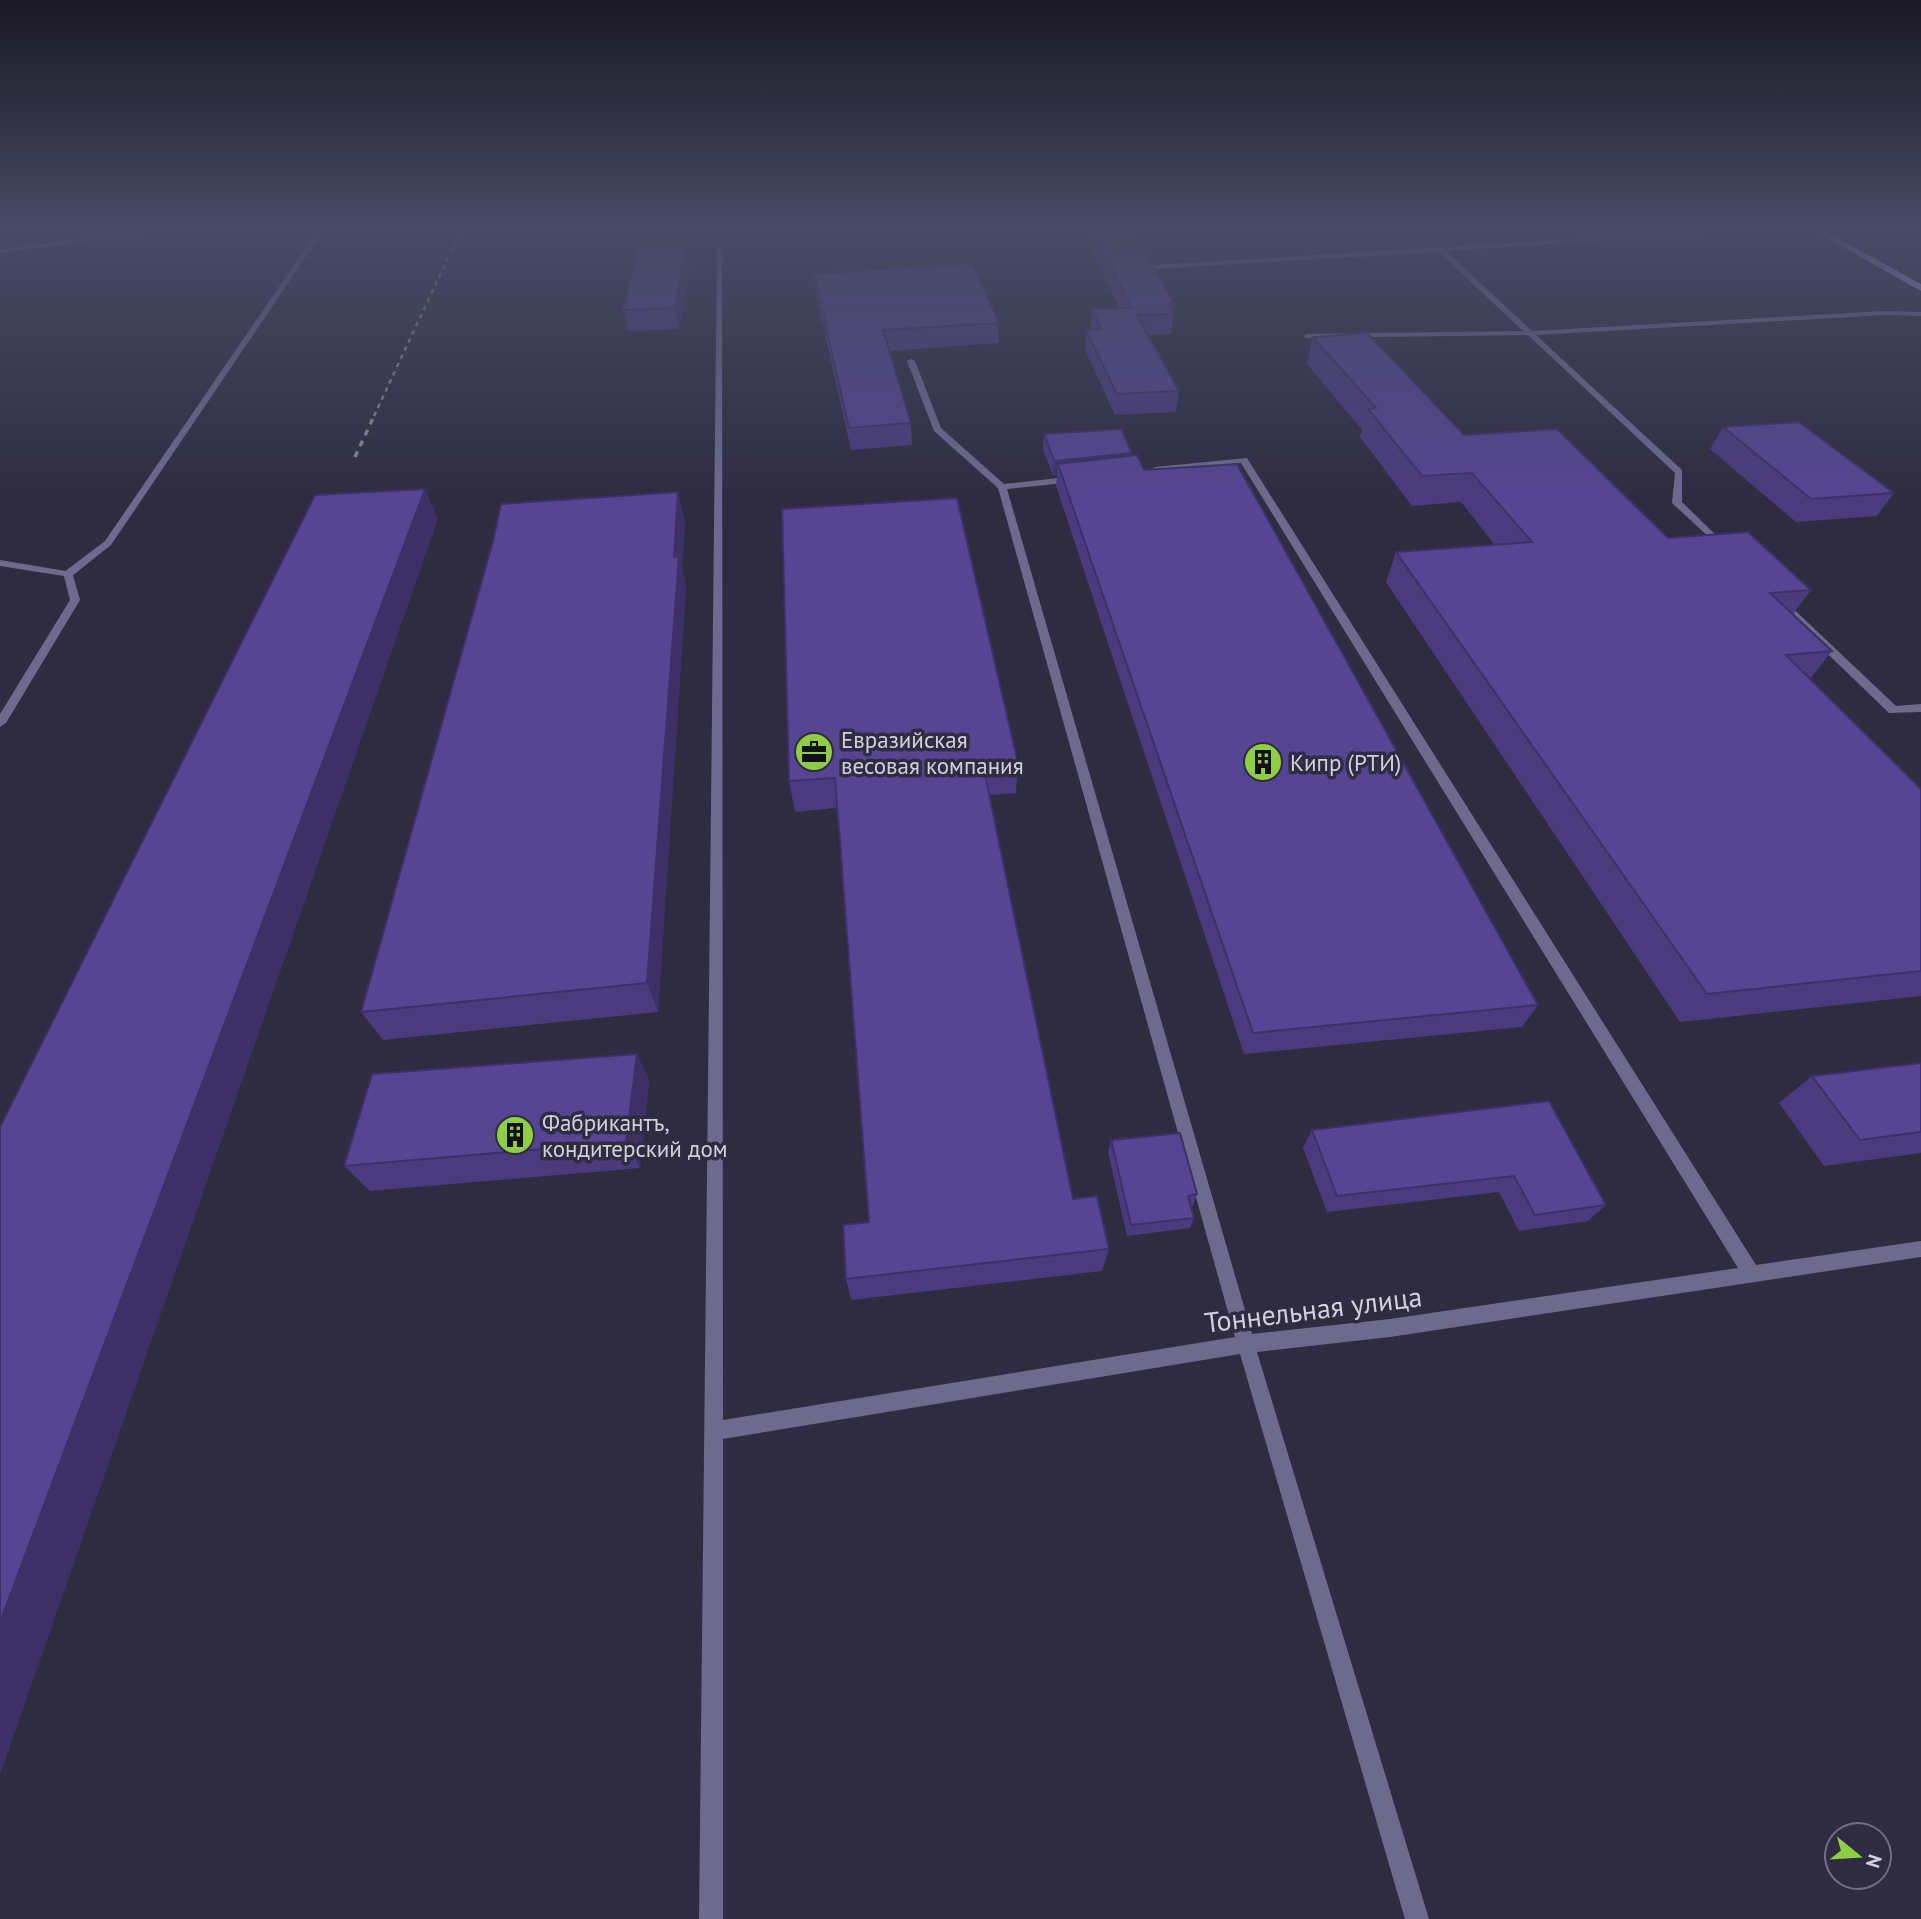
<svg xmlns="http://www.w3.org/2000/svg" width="1921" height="1919" font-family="'PT Sans',sans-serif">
<rect width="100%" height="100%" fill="#2f2c41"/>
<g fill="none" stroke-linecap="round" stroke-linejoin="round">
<g fill="#6e6a8d" fill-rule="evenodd">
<polygon points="152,230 173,230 0,253 0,249"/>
<polygon points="318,230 324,230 111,545 72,576 64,576 64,572 105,541"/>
<polygon points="1724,230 1763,230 1446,251 1532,331 1886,311 1921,312 1921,316 1886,315 1536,335 1682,470 1682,502 1727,546 1729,548 1724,551 1672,503 1675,473 1528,335 1307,338 1303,336 1307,334 1523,331 1439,252 1136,270 1133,268 1136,266"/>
<polygon points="717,248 722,249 723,1420 1235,1337 998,488 934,431 907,361 911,359 915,361 941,428 1004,484 1076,476 1080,479 1076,482 1007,489 1252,1334 1390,1319 1738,1268 1241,463 1152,472 1151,470 1155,467 1247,458 1756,1265 1921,1241 1921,1257 1390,1337 1257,1352 1429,1919 1405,1919 1240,1354 723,1439 723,1919 699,1919"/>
<polygon points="1779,598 1783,599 1896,706 1921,704 1921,712 1889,713 1775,603 1775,599"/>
</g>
<polygon fill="#6e6a8d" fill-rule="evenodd" points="0,560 72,572 80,600 6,723 0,727 0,714 70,600 64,576 0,566"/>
<polygon fill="#ada2eb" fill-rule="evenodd" points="1813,230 1823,230 1921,284 1921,291"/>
<polyline stroke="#8a8898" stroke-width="2.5" stroke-dasharray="4.5 4.5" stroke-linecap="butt" points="374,416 461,230"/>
<polyline stroke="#8a8898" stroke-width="3.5" stroke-dasharray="6 6" stroke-linecap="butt" points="355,457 375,414"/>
</g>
<g fill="#493b7e">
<polygon points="1086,230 1132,230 1141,245 1140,254 1174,304 1172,311 1174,314 1171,334 1148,335 1179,391 1176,412 1115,415 1085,350 1086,330 1091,329 1092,309 1119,308 1086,236"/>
<polygon points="690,264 679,329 628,331 623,310"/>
<polygon points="814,274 999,323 998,343 889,351 911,423 912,445 851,450 816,294"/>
<polygon points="1313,337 1464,435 1668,538 1811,590 1793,614 1832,651 1810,679 1921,789 1921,996 1680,1022 1386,582 1396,552 1495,545 1461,502 1412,506 1360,437 1362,430 1307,364"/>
<polygon points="1723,427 1894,493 1877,516 1796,522 1710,449"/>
<polygon points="1044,434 1131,456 1144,470 1538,1005 1522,1027 1244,1054 1056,486 1057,476 1053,476 1043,449"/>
<polygon points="782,509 1018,763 1016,793 989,795 1073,1199 1109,1249 1102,1271 851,1300 846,1279 869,1222 837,808 795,812 789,781"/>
<polygon points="685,522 682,568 686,587 658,1012 383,1040 361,1012"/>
<polygon points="637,1054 649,1081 640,1168 370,1191 344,1166"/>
<polygon points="1921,1063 1921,1153 1824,1166 1779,1103 1812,1076"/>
<polygon points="1549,1101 1606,1205 1588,1221 1519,1231 1499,1192 1327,1212 1303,1148 1312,1130"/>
<polygon points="1111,1140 1197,1194 1193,1206 1191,1206 1194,1218 1190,1228 1127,1236 1108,1152"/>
</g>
<g fill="#3c3066">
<polygon points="686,244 690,264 679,329 675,308"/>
<polygon points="1132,453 1130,468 1058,464 1057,476 1053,476 1054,461"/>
<polygon points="425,489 438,519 0,1775 0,1622"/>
<polygon points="678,492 685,522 682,568 686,587 658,1012 647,983"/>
<polygon points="637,1054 649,1081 640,1168 626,1142"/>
</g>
<g fill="#554592" stroke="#3c3066" stroke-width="2">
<polygon points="1094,230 1132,230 1141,245 1118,246 1112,252 1118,255 1146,254 1174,304 1169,304 1174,314 1137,315 1179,391 1117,394 1086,330 1101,329 1092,309 1131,308"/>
<polygon points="686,244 675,308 623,310 639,246"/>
<polygon points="972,263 999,323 883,330 911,423 849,428 814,274"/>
<polygon points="1367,333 1464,435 1557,429 1668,538 1748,532 1811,590 1770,593 1832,651 1786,655 1921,789 1921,971 1707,994 1396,552 1532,542 1472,473 1422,476 1368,409 1376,408 1313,337"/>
<polygon points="1799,422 1894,493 1811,499 1723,427"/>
<polygon points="1121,429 1132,453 1054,461 1044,434"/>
<polygon points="1137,455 1144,470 1237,464 1538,1005 1253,1033 1058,464"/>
<polygon points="425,489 0,1622 0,1127 315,495"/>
<polygon points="678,492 674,557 679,556 647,983 361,1012 493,541 501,504"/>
<polygon points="957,498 1018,763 983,765 1073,1199 1097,1196 1109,1249 846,1279 843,1225 869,1222 835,778 789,781 782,509"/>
<polygon points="637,1054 626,1142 344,1166 372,1074"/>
<polygon points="1921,1063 1921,1132 1860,1140 1812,1076"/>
<polygon points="1549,1101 1606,1205 1535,1215 1514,1176 1337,1196 1312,1130"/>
<polygon points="1180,1133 1197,1194 1188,1196 1194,1218 1131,1225 1111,1140"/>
</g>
<linearGradient id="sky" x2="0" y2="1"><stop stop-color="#1a1824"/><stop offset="0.46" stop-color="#474b65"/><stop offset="1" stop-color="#474b65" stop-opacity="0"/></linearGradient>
<rect width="1921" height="499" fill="url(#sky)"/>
<defs>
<symbol id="office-disc" viewBox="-11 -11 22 22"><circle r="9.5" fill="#8fcd41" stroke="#2f2c41"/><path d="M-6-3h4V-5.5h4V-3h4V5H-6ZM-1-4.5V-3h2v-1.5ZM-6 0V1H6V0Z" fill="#111"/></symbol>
<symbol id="building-disc" viewBox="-11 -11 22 22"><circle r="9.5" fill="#8fcd41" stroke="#2f2c41"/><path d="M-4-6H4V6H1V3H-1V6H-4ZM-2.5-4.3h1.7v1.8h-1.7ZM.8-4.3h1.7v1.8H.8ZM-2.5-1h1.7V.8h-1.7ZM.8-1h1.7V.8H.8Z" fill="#111"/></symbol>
</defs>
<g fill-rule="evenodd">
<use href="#office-disc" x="792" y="730" width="44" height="44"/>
<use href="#building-disc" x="1241" y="740" width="44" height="44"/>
<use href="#building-disc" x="493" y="1113" width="44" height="44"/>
</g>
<g text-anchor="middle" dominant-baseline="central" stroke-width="7" stroke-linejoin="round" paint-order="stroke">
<g font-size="23" fill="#d1d0dd" stroke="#2f2c41" text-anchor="start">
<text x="841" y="739">Евразийская<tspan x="841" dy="26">весовая компания</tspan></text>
<text x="1290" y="762">Кипр (РТИ)</text>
<text x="542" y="1122">Фабрикантъ,<tspan x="542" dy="26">кондитерский дом</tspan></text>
</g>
<g font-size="28" fill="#d1d0dd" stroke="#2f2c41">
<text transform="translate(1313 1309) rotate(-7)">Тоннельная улица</text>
</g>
</g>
<g transform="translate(1858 1856) rotate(108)"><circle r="33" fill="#2f2c41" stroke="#706e7f" stroke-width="2"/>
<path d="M0-5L12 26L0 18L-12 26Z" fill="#8fcd41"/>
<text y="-10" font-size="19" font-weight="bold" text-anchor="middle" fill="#d1d0dd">N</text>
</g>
</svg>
